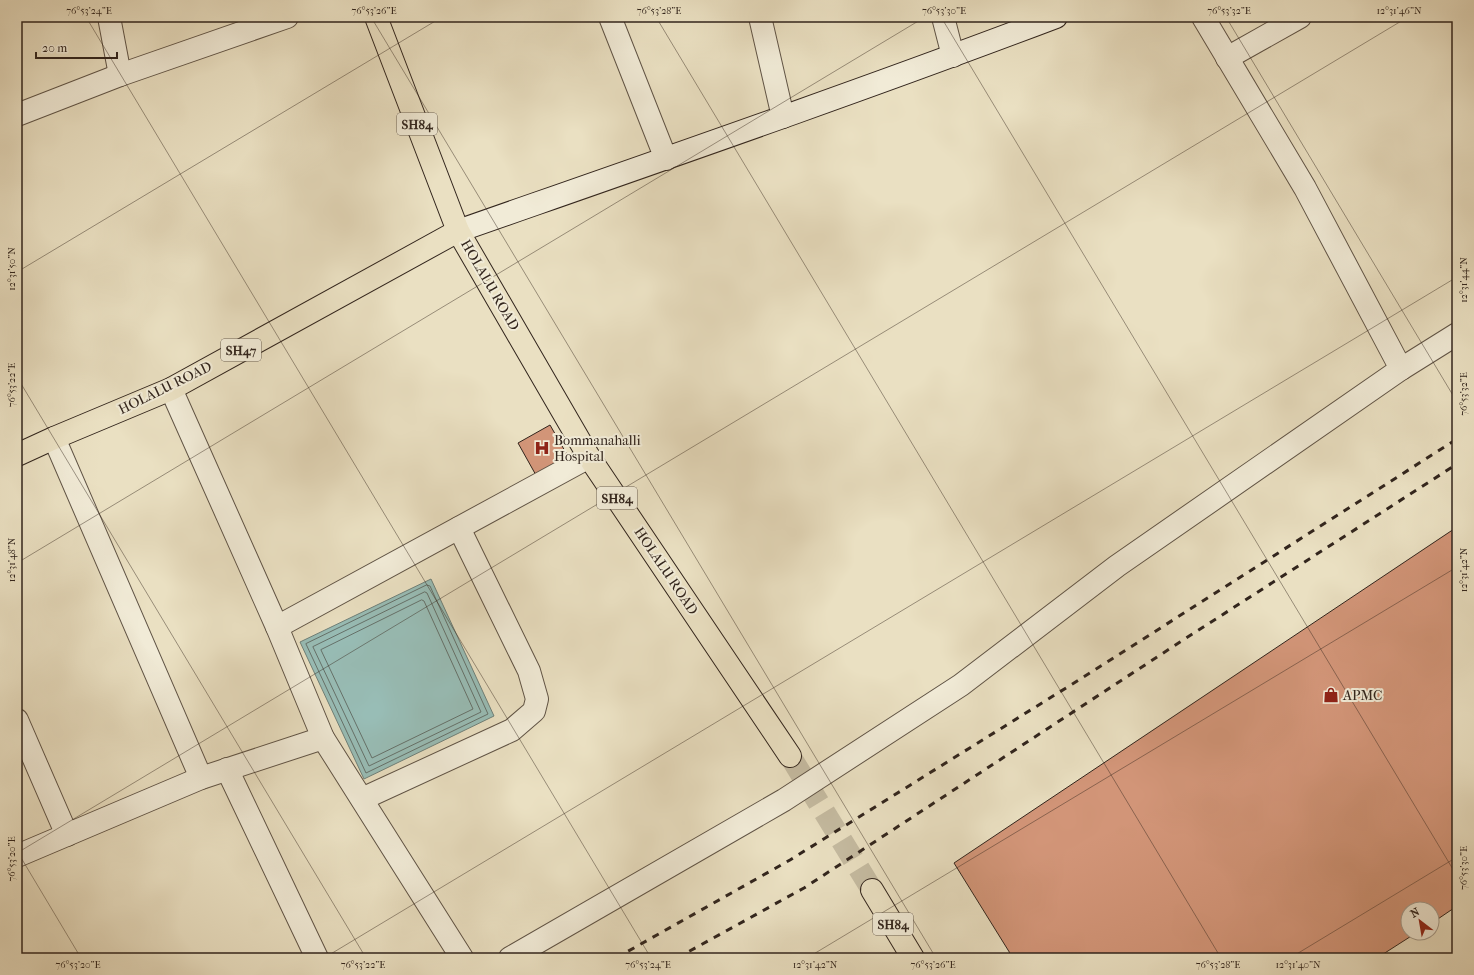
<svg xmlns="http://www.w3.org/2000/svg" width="1474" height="975" font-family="'IM FELL French Canon',serif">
<rect width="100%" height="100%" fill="#eae0c2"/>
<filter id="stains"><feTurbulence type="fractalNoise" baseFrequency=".005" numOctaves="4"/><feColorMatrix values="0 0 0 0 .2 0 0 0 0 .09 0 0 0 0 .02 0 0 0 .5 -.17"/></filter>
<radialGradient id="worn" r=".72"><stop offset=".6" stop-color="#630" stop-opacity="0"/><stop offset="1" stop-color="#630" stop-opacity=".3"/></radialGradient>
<polygon fill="#98bdb6" stroke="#6f8079" points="431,579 494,716 364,779 300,642"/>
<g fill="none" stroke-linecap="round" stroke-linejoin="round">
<g stroke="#65716a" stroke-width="1">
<polygon points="427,585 430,586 488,714 366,773 306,644"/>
<polygon points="425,592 427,593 481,712 369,766 313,647"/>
<polygon points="422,600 424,601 473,709 372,758 321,650"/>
</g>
</g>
<g fill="#d29578" stroke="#32251d">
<polygon points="550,425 569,458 537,477 518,443"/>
<polygon points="1457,527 1457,906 1432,923 1432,909 1408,909 1408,933 1416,933 1377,958 1013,958 954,863"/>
</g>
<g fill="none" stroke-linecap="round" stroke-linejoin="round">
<polyline stroke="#c5bba1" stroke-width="22" stroke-dasharray="22 11" stroke-linecap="butt" points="790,756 872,890"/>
<defs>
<g id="street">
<polyline points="109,17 120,75"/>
<polyline points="610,17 666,159"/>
<polyline points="760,17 783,117"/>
<polyline points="943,17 953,56"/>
<polyline points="1203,17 1305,188 1401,369"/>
<polyline points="1227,58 1300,17"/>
<polyline points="17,115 120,75 287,17"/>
<polyline points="171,389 277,627 323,738 462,958"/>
<polyline points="54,438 201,778"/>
<polyline points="277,627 589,457"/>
<polyline points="17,720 67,835"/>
<polyline points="227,769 317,958"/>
<polyline points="362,799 512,730 534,711 537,699 529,671 459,528"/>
<polyline points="17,856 201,778 323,738"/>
<polyline points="510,958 784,800 961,685 1117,566 1401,369 1457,334"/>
</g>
<path id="secondary" d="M458,231C658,161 858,92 1056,17"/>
<g id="primary">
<polyline points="376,17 458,231 589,457 790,756"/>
<polyline points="17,455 54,438 171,389 458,231"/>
<polyline points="872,890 913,958"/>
</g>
</defs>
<use href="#street" stroke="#605446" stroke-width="24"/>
<use href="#secondary" stroke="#32251d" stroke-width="24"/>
<use href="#primary" stroke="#32251d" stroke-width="24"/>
<use href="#street" stroke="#f1ebd7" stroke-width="22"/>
<use href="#secondary" stroke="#f1ebd7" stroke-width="22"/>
<use href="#primary" stroke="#eae0c2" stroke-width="22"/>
<g stroke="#32251d" stroke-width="3" stroke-dasharray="7 7" stroke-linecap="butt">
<polyline points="616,958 790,860 1082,678 1457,439"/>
<polyline points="677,958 804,888 1180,642 1457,464"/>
</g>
</g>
<path fill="none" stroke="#32251d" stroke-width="1" stroke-opacity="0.45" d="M86,17L651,958M371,17L936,958M656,17L1221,958M941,17L1457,876M1226,17L1457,402M17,272L442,17M17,377L366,958M17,563L925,17M17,851L81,958M17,853L1408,17M324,958L1457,277M807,958L1457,567M1290,958L1457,857"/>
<defs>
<symbol id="hospital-bare" viewBox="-9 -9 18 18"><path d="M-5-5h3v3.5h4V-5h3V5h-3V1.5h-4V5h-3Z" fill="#8f2418" stroke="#f1ebd7" stroke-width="2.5" paint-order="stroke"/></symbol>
<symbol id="shop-bare" viewBox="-9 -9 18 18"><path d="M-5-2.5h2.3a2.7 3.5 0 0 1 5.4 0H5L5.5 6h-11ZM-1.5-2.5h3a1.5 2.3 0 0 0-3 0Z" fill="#8f2418" stroke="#f1ebd7" stroke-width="2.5" paint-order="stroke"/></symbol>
</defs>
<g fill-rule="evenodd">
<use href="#hospital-bare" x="531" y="437" width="22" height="22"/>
<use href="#shop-bare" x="1320" y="684" width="22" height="22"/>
</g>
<g text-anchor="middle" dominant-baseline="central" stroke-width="4" stroke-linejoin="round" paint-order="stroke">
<g fill="#f1ebd7" stroke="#6b6055" stroke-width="1">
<rect x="397" y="113" width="40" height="22" rx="3"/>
<rect x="221" y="339" width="40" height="22" rx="3"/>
<rect x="597" y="487" width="40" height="22" rx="3"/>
<rect x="873" y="913" width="40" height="22" rx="3"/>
</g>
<g font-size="13" font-weight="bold" fill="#32251d">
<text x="417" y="124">SH84</text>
<text x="241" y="350">SH47</text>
<text x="617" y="498">SH84</text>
<text x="893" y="924">SH84</text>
</g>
<g font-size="14" fill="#32251d" stroke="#f1ebd7">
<text transform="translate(490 285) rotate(60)">HOLALU ROAD</text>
<text transform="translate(165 388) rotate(-26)">HOLALU ROAD</text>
<text transform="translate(666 571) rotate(56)">HOLALU ROAD</text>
</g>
<g font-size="14" fill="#32251d" stroke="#f1ebd7" text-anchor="start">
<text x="554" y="440">Bommanahalli<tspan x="554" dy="16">Hospital</tspan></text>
<text x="1343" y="695">APMC</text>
</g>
</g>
<rect width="1474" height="975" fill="none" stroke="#eae0c2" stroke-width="44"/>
<g transform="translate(1420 921) rotate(329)"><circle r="19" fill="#f1ebd7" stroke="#a59c8d"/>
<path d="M0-3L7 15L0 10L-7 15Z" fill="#8f2418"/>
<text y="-6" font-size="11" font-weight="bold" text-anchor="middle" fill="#32251d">N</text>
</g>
<path d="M36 52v6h81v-6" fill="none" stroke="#32251d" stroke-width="2"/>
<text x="42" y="52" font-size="12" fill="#32251d" stroke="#f1ebd7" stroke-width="3" paint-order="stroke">20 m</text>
<rect x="22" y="22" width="1430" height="931" fill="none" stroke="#32251d" stroke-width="1.5"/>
<g font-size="10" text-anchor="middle" fill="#32251d">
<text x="89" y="14">76°53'24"E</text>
<text x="374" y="14">76°53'26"E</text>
<text x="659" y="14">76°53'28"E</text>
<text x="944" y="14">76°53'30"E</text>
<text x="1229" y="14">76°53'32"E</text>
<text x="1399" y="14">12°31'46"N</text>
<text transform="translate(11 269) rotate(-90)" y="4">12°31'50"N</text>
<text transform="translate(1463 280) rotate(-90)" y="4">12°31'44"N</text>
<text transform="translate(11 385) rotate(-90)" y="4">76°53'22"E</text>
<text transform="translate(1463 394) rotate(-90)" y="4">76°53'32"E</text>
<text transform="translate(11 560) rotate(-90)" y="4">12°31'48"N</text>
<text transform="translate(1463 570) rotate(-90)" y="4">12°31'42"N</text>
<text transform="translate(11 859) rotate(-90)" y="4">76°53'20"E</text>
<text transform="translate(1463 868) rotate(-90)" y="4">76°53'30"E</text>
<text x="78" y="968">76°53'20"E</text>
<text x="363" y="968">76°53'22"E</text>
<text x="648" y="968">76°53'24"E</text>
<text x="815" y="968">12°31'42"N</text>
<text x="933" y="968">76°53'26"E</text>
<text x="1218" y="968">76°53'28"E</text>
<text x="1298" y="968">12°31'40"N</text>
</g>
<rect width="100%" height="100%" filter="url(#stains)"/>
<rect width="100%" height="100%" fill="url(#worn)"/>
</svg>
